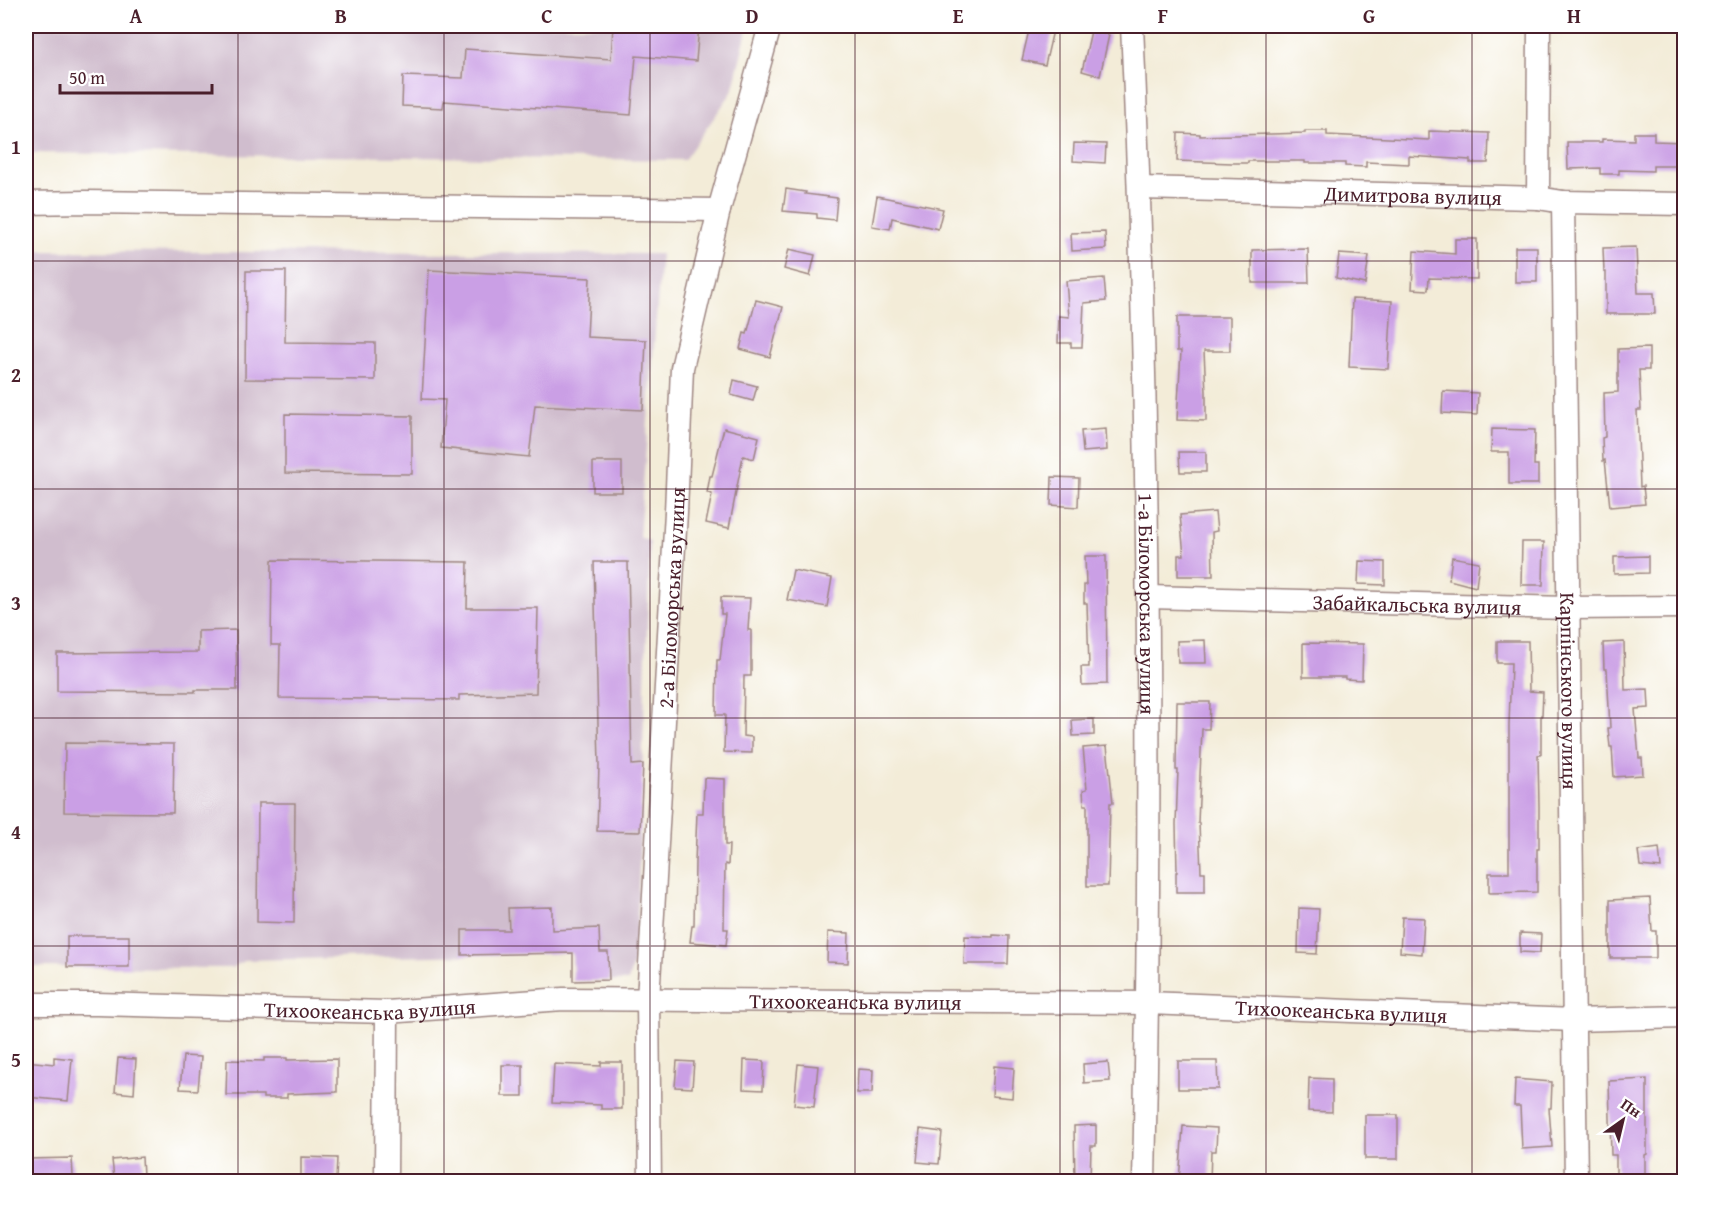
<svg xmlns="http://www.w3.org/2000/svg" width="1710" height="1207" font-family="'Gentium Book Plus',serif">
<rect width="100%" height="100%" fill="#fff"/>
<filter id="ink" filterUnits="userSpaceOnUse"><feTurbulence type="fractalNoise" baseFrequency=".0167" numOctaves="2"/><feDisplacementMap in="SourceGraphic" scale="12" xChannelSelector="R" yChannelSelector="G"/><feConvolveMatrix kernelMatrix="1 2 1 2 8 2 1 2 1" color-interpolation-filters="sRGB"/></filter>
<filter id="wash" filterUnits="userSpaceOnUse"><feTurbulence type="fractalNoise" baseFrequency=".008" numOctaves="4" result="noise"/><feDisplacementMap in="SourceGraphic" scale="24" xChannelSelector="R" yChannelSelector="G"/><feGaussianBlur stdDeviation="1.35" result="paint"/><feColorMatrix in="noise" values="0 0 0 0 0 0 0 0 0 0 0 0 0 0 0 0 0 1.4 0 .05"/><feComposite in="paint" operator="in"/></filter>
<g filter="url(#wash)">
<rect width="100%" height="100%" fill="#f3ecd8"/>
<g fill="#d0bdce">
<polygon points="26,26 748,26 732,92 684,160 26,153"/>
<polygon points="26,251 661,254 639,537 650,541 636,952 628,981 573,981 572,953 245,960 232,968 26,967"/>
</g>
<g id="blocks">
<g fill="#ca9fe5">
<polygon points="613,26 699,26 696,61 636,56 631,115 444,101 443,108 402,106 403,76 463,78 465,49 611,59"/>
<polygon points="1030,26 1054,26 1045,65 1022,60"/>
<polygon points="1091,31 1109,35 1100,76 1082,71"/>
<polygon points="1305,131 1327,131 1327,135 1429,140 1429,131 1489,133 1488,163 1470,163 1470,160 1409,156 1409,164 1366,162 1366,167 1345,166 1345,163 1305,163 1305,161 1248,161 1248,163 1232,163 1177,161 1178,133 1200,134 1200,136 1305,133"/>
<polygon points="1634,133 1654,133 1654,141 1684,142 1684,166 1653,166 1653,171 1619,170 1619,174 1600,174 1600,168 1568,169 1567,142 1602,142 1602,139 1634,140"/>
<polygon points="1074,143 1106,144 1105,163 1073,161"/>
<polygon points="786,189 806,192 805,194 837,198 835,220 817,218 817,214 783,211"/>
<polygon points="877,196 943,209 938,229 892,218 890,229 872,226"/>
<polygon points="1105,232 1106,249 1072,251 1071,233"/>
<polygon points="1455,239 1477,239 1477,279 1429,278 1428,290 1412,289 1414,251 1455,254"/>
<rect x="1515" y="247" width="22" height="35"/>
<polygon points="1636,247 1638,293 1654,293 1655,314 1606,314 1606,272 1604,272 1603,248"/>
<polygon points="789,249 815,255 810,276 784,269"/>
<polygon points="1308,249 1309,283 1252,283 1252,250"/>
<polygon points="1339,254 1369,256 1365,284 1336,278"/>
<polygon points="429,270 590,278 587,337 646,340 643,410 535,405 529,457 441,448 445,400 422,399"/>
<polygon points="246,271 286,271 285,342 375,343 375,380 245,379"/>
<polygon points="1104,278 1106,301 1084,303 1082,347 1071,347 1071,343 1058,343 1059,316 1069,317 1066,281"/>
<polygon points="1352,299 1392,301 1388,369 1349,367"/>
<polygon points="756,300 783,307 770,357 740,349 744,333 747,334"/>
<polygon points="1177,317 1230,317 1230,351 1204,351 1206,392 1206,421 1177,420 1181,351 1177,351"/>
<polygon points="1649,348 1649,370 1639,370 1641,410 1637,410 1640,487 1643,486 1645,504 1610,507 1605,460 1603,461 1602,438 1605,437 1604,393 1618,392 1618,349"/>
<polygon points="734,380 757,386 753,401 731,395"/>
<polygon points="1443,391 1478,393 1477,415 1442,413"/>
<polygon points="285,414 412,416 412,474 285,473"/>
<polygon points="724,428 759,437 754,459 743,456 729,528 706,523 712,494 707,493 710,476 712,476"/>
<polygon points="1106,429 1107,450 1083,452 1081,431"/>
<polygon points="1492,429 1535,430 1534,465 1538,465 1538,484 1509,484 1509,452 1491,452"/>
<polygon points="1179,452 1206,452 1206,472 1180,472"/>
<rect x="593" y="462" width="29" height="30"/>
<polygon points="1052,477 1079,478 1078,507 1051,505"/>
<polygon points="1215,512 1217,531 1212,532 1213,576 1178,576 1178,555 1184,555 1180,515"/>
<polygon points="1522,542 1544,542 1543,585 1521,585"/>
<polygon points="1085,556 1106,556 1107,684 1082,685 1081,667 1089,667 1087,603 1084,603 1084,585 1086,585"/>
<polygon points="1648,556 1648,573 1614,574 1614,557"/>
<polygon points="1452,557 1479,562 1476,587 1449,580"/>
<polygon points="272,560 468,562 467,608 538,608 536,693 459,695 459,700 279,698 280,645 271,645"/>
<polygon points="1359,561 1385,562 1385,585 1358,584"/>
<polygon points="594,562 628,562 632,765 643,764 640,832 597,831 599,765"/>
<polygon points="793,570 832,578 827,607 787,600"/>
<polygon points="721,597 750,598 748,630 751,630 751,676 744,676 743,736 752,737 752,753 724,752 725,715 716,715 717,660 720,660 725,614 721,614"/>
<polygon points="236,630 237,690 195,690 195,692 57,691 57,653 198,652 198,631"/>
<polygon points="1205,640 1206,663 1178,663 1177,641"/>
<polygon points="1497,641 1528,641 1529,691 1543,692 1542,715 1541,715 1541,755 1538,755 1539,806 1539,849 1537,849 1537,892 1489,893 1489,873 1509,873 1509,726 1511,663 1497,663"/>
<polygon points="1624,642 1625,690 1648,689 1649,708 1635,709 1639,758 1642,758 1643,775 1614,777 1612,747 1610,747 1608,728 1610,728 1607,669 1604,669 1603,643"/>
<polygon points="1303,643 1363,644 1362,680 1345,679 1345,677 1303,677"/>
<polygon points="1177,702 1210,702 1209,729 1202,729 1198,823 1199,823 1201,872 1205,872 1205,892 1176,892 1176,872 1177,872 1176,824 1178,770 1176,770"/>
<polygon points="1094,719 1094,735 1073,736 1072,720"/>
<polygon points="65,743 174,744 173,813 64,812"/>
<polygon points="1107,746 1113,803 1110,803 1108,886 1087,886 1087,805 1084,805 1083,790 1087,789 1083,748"/>
<polygon points="704,778 725,779 725,845 729,845 728,865 725,864 724,929 728,929 726,945 690,942 692,926 694,926 695,862 697,813 703,813"/>
<polygon points="258,803 295,803 294,923 257,922"/>
<polygon points="1659,848 1661,868 1640,866 1638,851"/>
<polygon points="1650,898 1652,931 1656,931 1656,958 1610,958 1610,900"/>
<polygon points="552,907 552,930 599,928 600,952 608,952 609,980 573,981 573,953 462,955 462,930 509,930 508,908"/>
<polygon points="1299,908 1319,909 1317,954 1298,953"/>
<polygon points="1402,917 1424,918 1422,954 1400,952"/>
<polygon points="828,932 849,933 848,963 827,962"/>
<polygon points="1520,933 1541,934 1540,953 1520,952"/>
<polygon points="993,935 1009,936 1008,964 964,964 965,936 993,937"/>
<rect x="67" y="936" width="62" height="31"/>
<polygon points="183,1056 201,1057 198,1090 180,1089"/>
<polygon points="54,1057 72,1059 68,1101 26,1097 26,1061 54,1064"/>
<polygon points="118,1058 136,1059 134,1094 115,1092"/>
<polygon points="264,1058 287,1058 287,1060 337,1059 337,1092 287,1094 287,1098 263,1098 263,1095 226,1095 227,1060 264,1061"/>
<polygon points="744,1060 764,1061 763,1090 743,1089"/>
<polygon points="677,1061 694,1062 692,1088 675,1087"/>
<polygon points="1178,1061 1217,1061 1218,1089 1178,1089"/>
<polygon points="601,1062 622,1062 622,1109 601,1109 601,1105 552,1103 554,1064 601,1066"/>
<polygon points="1108,1062 1110,1081 1084,1083 1083,1064"/>
<polygon points="798,1064 818,1066 814,1107 794,1105"/>
<rect x="502" y="1065" width="21" height="31"/>
<polygon points="994,1066 1014,1068 1012,1098 992,1096"/>
<polygon points="858,1069 873,1070 872,1093 857,1093"/>
<polygon points="1309,1078 1332,1079 1332,1112 1308,1111"/>
<polygon points="1515,1079 1552,1082 1551,1108 1549,1108 1552,1147 1522,1149 1520,1106 1514,1106"/>
<polygon points="1647,1079 1647,1154 1645,1155 1645,1182 1616,1182 1616,1155 1611,1155 1609,1081"/>
<rect x="1365" y="1115" width="33" height="44"/>
<polygon points="1096,1125 1096,1146 1091,1146 1090,1182 1075,1182 1074,1126"/>
<polygon points="1183,1126 1217,1128 1216,1151 1211,1151 1210,1182 1179,1182"/>
<polygon points="920,1129 942,1132 939,1164 917,1162"/>
<polygon points="142,1157 143,1176 114,1178 112,1160"/>
<polygon points="301,1157 337,1158 336,1179 301,1178"/>
<polygon points="72,1158 73,1177 26,1178 26,1159"/>
</g>
</g>
</g>
<g filter="url(#ink)">
<use href="#blocks" fill-opacity="0" stroke="#9e8682" stroke-width="1.5"/>
<g fill="none" stroke-linecap="round" stroke-linejoin="round">
<defs>
<g id="minor">
<path id="s1" d="M1132,26C1150,411 1152,796 1144,1182"/>
<path id="s2" d="M1140,188L1538,198L1563,202L1684,204"/>
<polyline points="1538,198 1539,26"/>
<path id="s3" d="M1563,202L1576,1182"/>
<polyline points="26,203 85,202 719,210"/>
<path id="s4" d="M1149,597L1568,608L1684,607"/>
<path id="s5" d="M26,1004H97L387,1012L563,999L1148,1003L1574,1020L1684,1017"/>
<polyline points="386,1182 387,1012"/>
<path id="s6" d="M650,1182L648,1000L676,512L682,368L719,210L770,26"/>
</g>
</defs>
<use href="#minor" stroke="#9e8682" stroke-width="25"/>
<use href="#minor" stroke="#fff" stroke-width="22"/>
</g>
</g>
<path fill="none" stroke="#4a1f2b" stroke-width="1.5" stroke-opacity="0.55" d="M238,26V1182M444,26V1182M650,26V1182M855,26V1182M1060,26V1182M1266,26V1182M1472,26V1182M26,261H1684M26,489H1684M26,718H1684M26,946H1684"/>
<g text-anchor="middle" dominant-baseline="central" stroke-width="6" stroke-linejoin="round" paint-order="stroke">
<g font-size="21" fill="#4a1f2b" stroke="#fff">
<text stroke="none"><textPath href="#s2" startOffset="273">Димитрова вулиця</textPath></text>
<text stroke="none"><textPath href="#s6" startOffset="585">2-а Біломорська вулиця</textPath></text>
<text stroke="none"><textPath href="#s1" startOffset="578">1-а Біломорська вулиця</textPath></text>
<text stroke="none"><textPath href="#s4" startOffset="268">Забайкальська вулиця</textPath></text>
<text stroke="none"><textPath href="#s3" startOffset="489">Карпінського вулиця</textPath></text>
<text stroke="none"><textPath href="#s5" startOffset="830">Тихоокеанська вулиця</textPath></text>
<text stroke="none"><textPath href="#s5" startOffset="344">Тихоокеанська вулиця</textPath></text>
<text stroke="none"><textPath href="#s5" startOffset="1316">Тихоокеанська вулиця</textPath></text>
</g>
</g>
<rect width="1710" height="1207" fill="none" stroke="#fff" stroke-width="66"/>
<g transform="translate(1623 1120) rotate(34)" stroke="#ffffff" stroke-width="4.5" paint-order="stroke">
<path d="M0-4.5L10 22L0 15L-10 22Z" fill="#4a1f2b"/>
<text y="-9" font-size="16" font-weight="bold" text-anchor="middle" fill="#4a1f2b">Пн</text>
</g>
<path d="M60 84v9h152v-9" fill="none" stroke="#4a1f2b" stroke-width="3"/>
<text x="69" y="84" font-size="18" fill="#4a1f2b" stroke="#ffffff" stroke-width="4.5" paint-order="stroke">50 m</text>
<rect x="33" y="33" width="1644" height="1141" fill="none" stroke="#4a1f2b" stroke-width="2"/>
<g font-size="20" text-anchor="middle" font-weight="bold" fill="#4a1f2b">
<text x="136" y="23">A</text>
<text x="341" y="23">B</text>
<text x="547" y="23">C</text>
<text x="752" y="23">D</text>
<text x="958" y="23">E</text>
<text x="1163" y="23">F</text>
<text x="1369" y="23">G</text>
<text x="1574" y="23">H</text>
<text x="16" y="154">1</text>
<text x="16" y="382">2</text>
<text x="16" y="610">3</text>
<text x="16" y="839">4</text>
<text x="16" y="1067">5</text>
</g>
</svg>
